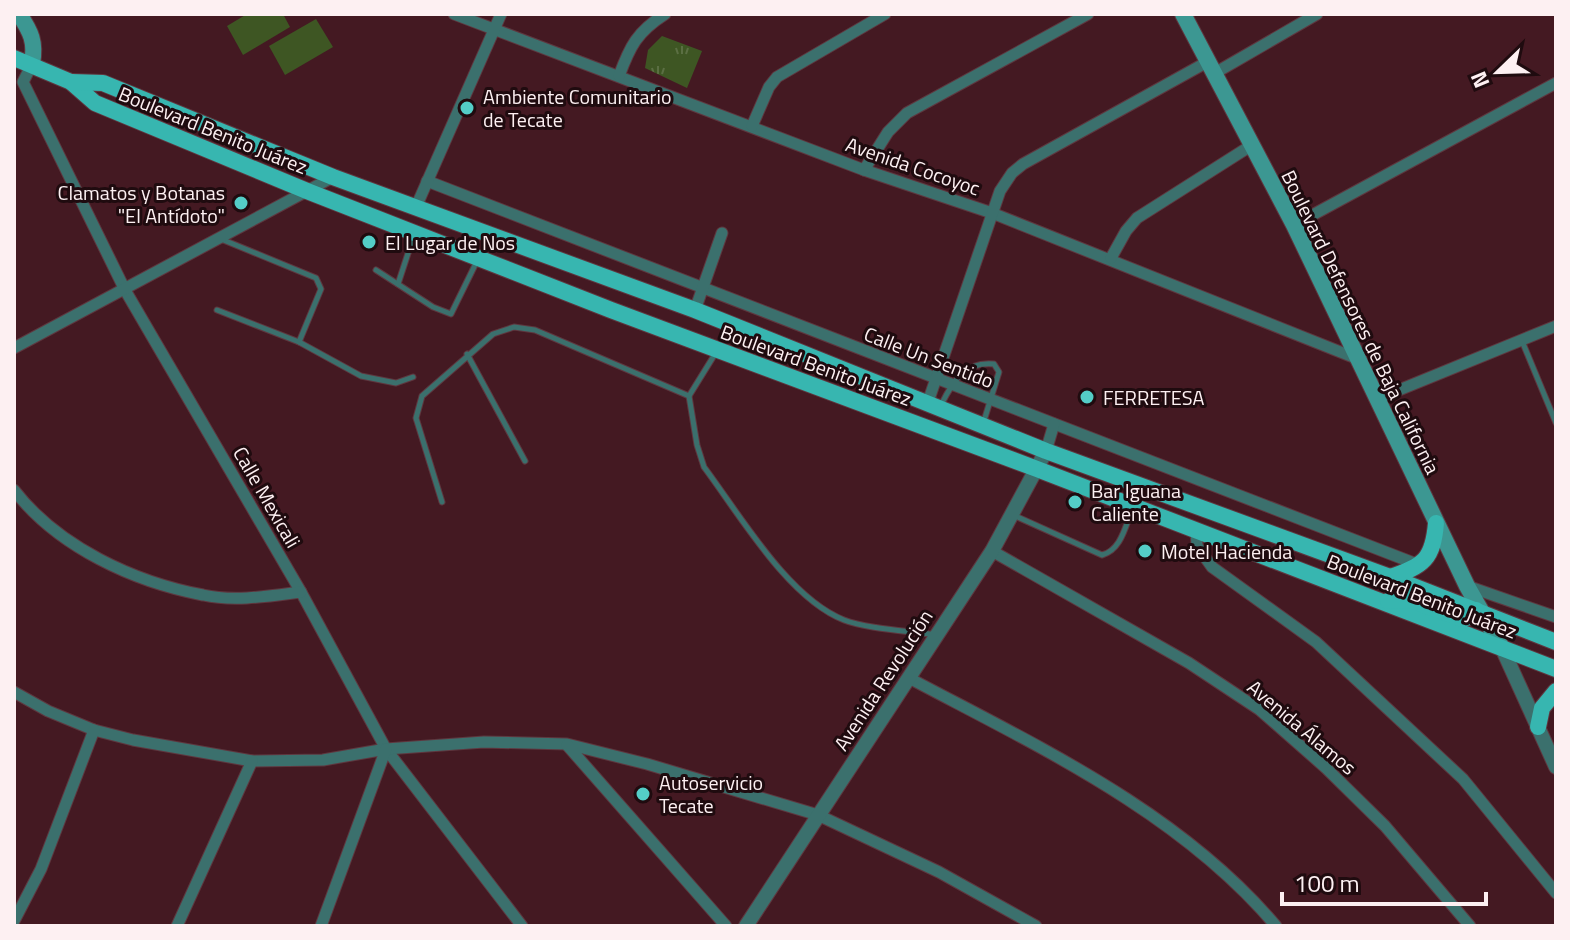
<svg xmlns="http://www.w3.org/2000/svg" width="1570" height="940" font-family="'Titillium Web',sans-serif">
<defs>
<pattern id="grass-tufts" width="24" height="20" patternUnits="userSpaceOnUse" patternTransform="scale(2)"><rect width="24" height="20" fill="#3e5623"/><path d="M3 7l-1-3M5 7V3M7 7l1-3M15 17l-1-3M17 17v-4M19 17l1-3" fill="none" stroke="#5b6f43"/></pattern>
</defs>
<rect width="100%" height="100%" fill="#441922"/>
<polygon fill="url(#grass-tufts)" points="662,36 702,51 687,88 645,68 648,50"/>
<g fill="#3e5623">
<polygon points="247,14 283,14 290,27 243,55 227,26"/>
<polygon points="316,19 333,47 285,75 269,46"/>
</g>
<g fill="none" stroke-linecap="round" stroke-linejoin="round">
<defs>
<g id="service">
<polyline points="221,239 316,278 321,289 299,342"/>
<polyline points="376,270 433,307 451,314 478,259"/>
<polyline points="398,284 414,235"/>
<polyline points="217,310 299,342 361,376 396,383 413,377"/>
<polyline points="1522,341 1556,423"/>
<polyline points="467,354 525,461"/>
<path d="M715,354L689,396L697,445L704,467C740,515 788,598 844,620C867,629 910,631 936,635"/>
<path d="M941,405C953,381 965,361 994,364L999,372L983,424"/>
<polyline points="442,502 416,418 422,396 493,334 514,327 535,330 689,396"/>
<path d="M1013,515L1102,555C1121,550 1125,527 1132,510"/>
</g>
<g id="minor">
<polyline points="454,14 864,170 992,213 1358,359"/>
<polyline points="32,64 23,82 125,290 301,592 386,749 522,926"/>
<polyline points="1215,73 1317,14"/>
<path d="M619,76C630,46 637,32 665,14"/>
<polyline points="752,126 769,87 777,77 885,14"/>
<polyline points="864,170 888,132 907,113 1088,14"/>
<polyline points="427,181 1419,565"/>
<polyline points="416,207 501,14"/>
<polyline points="1294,225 1556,83"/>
<polyline points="1111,258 1126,231 1137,218 1252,145"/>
<polyline points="695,310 722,233"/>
<polyline points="14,348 333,177"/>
<polyline points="1377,399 1556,326"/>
<polyline points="928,402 1000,191 1012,173 1023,164 1209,61"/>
<polyline points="1046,451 1054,424"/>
<path d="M14,490C58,547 134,582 203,595C235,602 270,596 301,592"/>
<polyline points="1196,530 1197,546 1212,567 1316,642 1463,779 1556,893"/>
<polyline points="992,551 1189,663 1260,710 1326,768 1385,826 1470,926"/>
<polyline points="1467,586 1556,617"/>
<path d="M909,678C1037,746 1180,812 1276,926"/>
<polyline points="14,692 48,711 94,730 133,740 252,761 323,760 386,749 484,742 567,744 647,764 818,815 939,872 1036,926"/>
<polyline points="567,745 726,926"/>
<polyline points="14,921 41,869 94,730"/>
<polyline points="177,926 252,761"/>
<polyline points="321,926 386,749"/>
</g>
<g id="tertiary">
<polyline points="1502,648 1556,767"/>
<polyline points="746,926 992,551 1046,451"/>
</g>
<g id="secondary">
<path d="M19,14C31,32 36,42 32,64"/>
<polyline points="1183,14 1294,225 1467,586 1502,648"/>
</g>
<g id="primary">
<polyline points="14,58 71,82 95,103 307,191 611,310 1037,469 1556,669"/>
<polyline points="71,82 103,83 333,177 695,310 1046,451 1390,577 1556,642"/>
<path d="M1390,577C1424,566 1433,559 1436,523"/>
<polyline points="1388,601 1410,600 1462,619 1469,617 1476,610"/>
<polyline points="1538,727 1542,708 1556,691"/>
</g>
</defs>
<use href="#service" stroke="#5e373f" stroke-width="7"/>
<use href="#minor" stroke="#5e373f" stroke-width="13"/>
<use href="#tertiary" stroke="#5e373f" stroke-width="16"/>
<use href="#secondary" stroke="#5e373f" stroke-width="18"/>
<use href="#primary" stroke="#5e373f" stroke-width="18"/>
<use href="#service" stroke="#3b706d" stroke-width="5"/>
<use href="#minor" stroke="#3b706d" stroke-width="11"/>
<use href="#tertiary" stroke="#3b706d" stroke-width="14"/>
<use href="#secondary" stroke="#3c9792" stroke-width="16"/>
<use href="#primary" stroke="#37b6b0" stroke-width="16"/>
</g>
<g fill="#54cdc7" stroke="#1f0b0f" stroke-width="3">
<circle cx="467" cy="108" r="8"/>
<circle cx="241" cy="203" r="8"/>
<circle cx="369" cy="242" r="8"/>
<circle cx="1087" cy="397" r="8"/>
<circle cx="1075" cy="502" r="8"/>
<circle cx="1145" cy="551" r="8"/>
<circle cx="643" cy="794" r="8"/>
</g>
<g text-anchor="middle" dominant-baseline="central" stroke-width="6" stroke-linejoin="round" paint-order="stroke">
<g font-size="20" fill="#fdf0f2" stroke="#1f0b0f" text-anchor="start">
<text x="483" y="96">Ambiente Comunitario<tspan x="483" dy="23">de Tecate</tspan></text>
<text x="225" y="192" text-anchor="end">Clamatos y Botanas<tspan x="225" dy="23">"El Antídoto"</tspan></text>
<text x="385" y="242">El Lugar de Nos</text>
<text x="1103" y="397">FERRETESA</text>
<text x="1091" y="490">Bar Iguana<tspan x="1091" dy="23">Caliente</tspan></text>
<text x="1161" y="551">Motel Hacienda</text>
<text x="659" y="782">Autoservicio<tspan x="659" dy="23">Tecate</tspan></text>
</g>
<g font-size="20" fill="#fdf0f2" stroke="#1f0b0f">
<text transform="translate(213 130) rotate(22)">Boulevard Benito Juárez</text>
<text transform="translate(913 166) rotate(19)">Avenida Cocoyoc</text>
<text transform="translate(1361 322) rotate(64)">Boulevard Defensores de Baja California</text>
<text transform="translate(929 357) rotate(21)">Calle Un Sentido</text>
<text transform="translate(816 365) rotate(20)">Boulevard Benito Juárez</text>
<text transform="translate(267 497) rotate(60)">Calle Mexicali</text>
<text transform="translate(1422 596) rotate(21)">Boulevard Benito Juárez</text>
<text transform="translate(883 680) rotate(-57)">Avenida Revolución</text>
<text transform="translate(1302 727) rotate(40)">Avenida Álamos</text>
</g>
</g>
<rect width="1570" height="940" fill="none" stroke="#fdf0f2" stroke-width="32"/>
<g transform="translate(1498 72) rotate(247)" stroke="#1f0b0f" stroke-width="6" paint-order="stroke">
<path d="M0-6L14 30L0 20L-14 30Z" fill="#fdf0f2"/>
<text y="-12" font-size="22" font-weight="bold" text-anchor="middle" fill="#fdf0f2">N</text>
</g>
<path d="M1282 892v12h204v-12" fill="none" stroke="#fdf0f2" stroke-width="4"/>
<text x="1294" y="892" font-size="24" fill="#fdf0f2" stroke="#1f0b0f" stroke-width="6" paint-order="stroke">100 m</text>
</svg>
